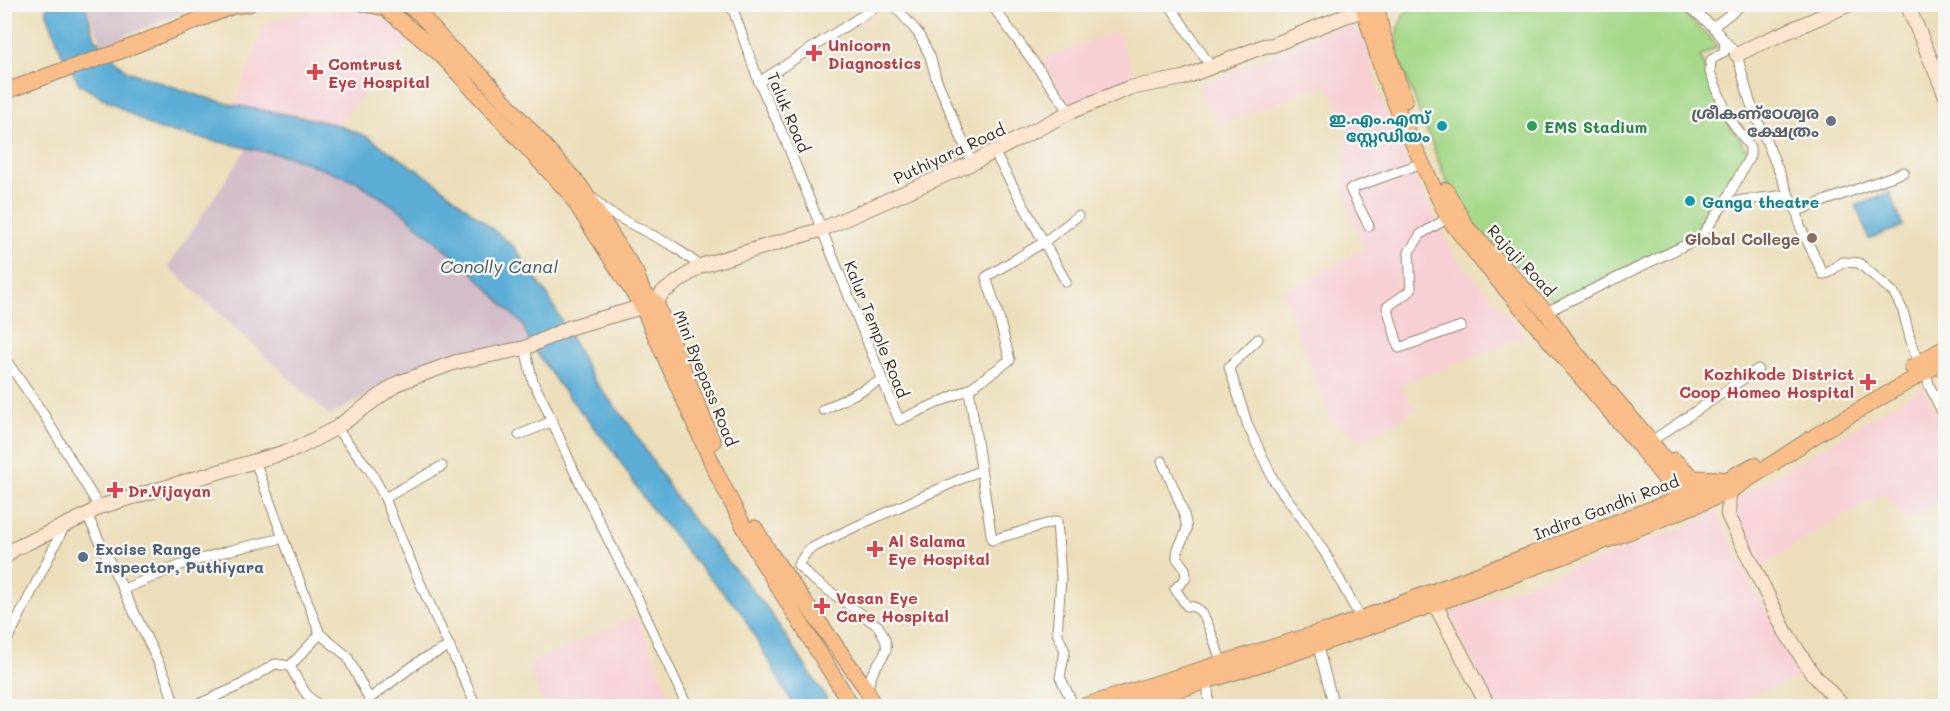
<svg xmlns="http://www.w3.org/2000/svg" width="1950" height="711" font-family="Mali,'Noto Sans Malayalam',sans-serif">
<rect width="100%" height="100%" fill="#f6f6f2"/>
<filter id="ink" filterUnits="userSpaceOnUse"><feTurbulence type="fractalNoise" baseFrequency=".0167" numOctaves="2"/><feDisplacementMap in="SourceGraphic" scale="12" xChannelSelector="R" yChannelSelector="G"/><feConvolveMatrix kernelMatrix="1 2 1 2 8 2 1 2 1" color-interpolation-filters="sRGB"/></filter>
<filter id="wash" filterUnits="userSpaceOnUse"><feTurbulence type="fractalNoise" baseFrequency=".008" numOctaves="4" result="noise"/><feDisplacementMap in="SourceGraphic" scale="24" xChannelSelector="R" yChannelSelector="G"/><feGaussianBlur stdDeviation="1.35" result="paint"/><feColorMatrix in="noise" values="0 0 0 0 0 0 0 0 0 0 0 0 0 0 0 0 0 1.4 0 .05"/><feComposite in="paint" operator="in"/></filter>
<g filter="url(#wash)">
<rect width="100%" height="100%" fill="#ecdeba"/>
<g fill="#f7cfd5">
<polygon points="371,11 412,38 337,125 307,118 234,105 265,24 297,13"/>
<polygon points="1338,26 1354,28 1364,37 1387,118 1453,254 1527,336 1400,385 1415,409 1395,423 1362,441 1330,417 1282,293 1364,250 1344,191 1348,123 1326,84 1219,125 1197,87"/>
<polygon points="1116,31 1138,81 1068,112 1044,59"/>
<polygon points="1923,387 1945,434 1945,498 1906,520 1883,493 1808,537 1760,568 1736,521 1737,499"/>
<polygon points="1716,511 1750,581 1801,677 1722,706 1495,706 1449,613 1686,527"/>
<polygon points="636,616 675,706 545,706 527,664"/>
</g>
<g fill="#d2bdc8">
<polygon points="86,5 86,4 203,5 128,34 106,46 101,42"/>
<polygon points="247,148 291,157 356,181 400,210 473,273 523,325 530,343 397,378 330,416 168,266"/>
</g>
<polygon fill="#a5d888" stroke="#708153" stroke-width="1.5" points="1417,5 1675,5 1718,46 1700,57 1724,116 1748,152 1722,198 1695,235 1554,301 1470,222 1453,198 1398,56 1397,33 1404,14"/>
<g fill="#5badd6" stroke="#4b6c7a" stroke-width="1.5">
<polygon points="47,5 85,5 95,38 127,71 200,96 234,105 307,118 337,125 368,137 438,184 514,247 548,296 593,379 629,424 680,504 768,609 823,693 830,706 794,706 741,612 692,558 647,503 614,452 559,385 530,343 523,325 473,273 400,210 356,181 291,157 157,129 80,85 62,54 47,13"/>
<polygon points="1890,192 1903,226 1869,239 1856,206"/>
</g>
</g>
<g filter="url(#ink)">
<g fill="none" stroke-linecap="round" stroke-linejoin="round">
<defs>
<g id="street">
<polyline points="731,4 759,82 785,139 899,420 969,389 992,540 1057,521 1061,579 1057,633 1065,651 1060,677 1074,706"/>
<polyline points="893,4 918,33 930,56 936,78 972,163"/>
<polyline points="991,4 1070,112"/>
<polyline points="1169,4 1211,67"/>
<polyline points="1686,4 1713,27 1737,55 1750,102 1794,207 1797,211 1904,172"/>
<polyline points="1713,27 1743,4"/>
<polyline points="759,82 880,4"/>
<polyline points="994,152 1066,282"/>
<polyline points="594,199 608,212 675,247 700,266"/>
<polyline points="1724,204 1743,200 1788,195"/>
<polyline points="1797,211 1800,226 1823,274 1828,273 1843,262 1859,263 1894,293 1903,311 1913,349 1919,363"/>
<polyline points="1448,218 1421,234 1409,252 1411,290 1387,307 1399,348 1461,326"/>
<polyline points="1369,226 1350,189 1422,163"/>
<polyline points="1546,312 1700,238 1724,204 1750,156 1750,147 1728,116 1710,72 1711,60 1724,52 1725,41"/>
<polyline points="1258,339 1229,367 1248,426 1274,481 1301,517 1325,553 1361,619"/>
<polyline points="525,348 533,382 545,405 574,471 639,601 687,706"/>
<polyline points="4,357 44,415 99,507"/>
<polyline points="1926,371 1929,385 1946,420"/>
<polyline points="969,389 1010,360 997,311 986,277 1044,242 1078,216"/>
<polyline points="823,410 882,380"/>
<polyline points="336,428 370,470 385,498 442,466"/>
<polyline points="519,435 553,421"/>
<polyline points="1653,440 1758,369"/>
<path d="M1162,461C1168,476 1190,519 1186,532C1182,544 1177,544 1177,558L1185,569L1186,578L1175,589L1187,606C1193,606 1197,607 1201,612C1209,622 1217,650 1222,664"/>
<path d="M385,498C411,569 446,637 476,706"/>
<polyline points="87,515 166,678 175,706"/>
<polyline points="283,538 320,634 347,656 369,699 368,706"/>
<polyline points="124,589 181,565 231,550 283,538 255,461"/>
<polyline points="4,647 65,525"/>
<polyline points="1319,651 1334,706"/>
<path d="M290,666C298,680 306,700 322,706"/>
<polyline points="290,666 320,634"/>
<polyline points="1208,688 1209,706"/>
<path d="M867,690C869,686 870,680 871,676C881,653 896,654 878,626L811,578L798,565L808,550L846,531L981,470"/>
<polyline points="369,699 421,660 450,646"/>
<polyline points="194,706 239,686 275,664 290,666"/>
</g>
<g id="secondary">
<polyline points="1907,4 1946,96"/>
<polyline points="1737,55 1754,46 1850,4"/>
<polyline points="1729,492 1728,515 1785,631 1812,673 1843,706"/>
<polyline points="4,558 14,549 87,515 99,507 296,449 336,428 398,383 456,362 525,348 571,327 656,303 662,293 700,266 820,230 972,163 1070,112 1129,88 1183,78 1264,46 1273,45 1345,16 1364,10 1362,4"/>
<polyline points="1435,604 1488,706"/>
</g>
<g id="primary">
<polyline points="364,4 385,8 441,55 569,193 643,308 717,474 760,558 852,706"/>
<polyline points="406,4 420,14 448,46 483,77 581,187 636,273 643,292 656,303 713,442"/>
<polyline points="1376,4 1377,7 1364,10 1384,76 1407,131 1448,218 1485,265 1636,442 1680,498 1686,504"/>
<polyline points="1383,4 1377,7 1381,28 1392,65 1405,100"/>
<polyline points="4,92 55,73 118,52 233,6 249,4"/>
<polyline points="1446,190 1467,228 1546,312 1571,347 1645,434 1691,494 1691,502"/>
<polyline points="1912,367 1946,347"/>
<polyline points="1674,460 1694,478 1721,479"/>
<polyline points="755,528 770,553 867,690 873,706"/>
<polyline points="1315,636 1707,488 1728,479 1754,465"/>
<polyline points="1084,706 1324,631"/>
<polyline points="1127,706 1283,657 1435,604 1618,536 1729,492 1821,432 1946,360"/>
</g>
</defs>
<use href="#street" stroke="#94846c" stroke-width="11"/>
<use href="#secondary" stroke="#94846c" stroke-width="16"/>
<use href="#primary" stroke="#94846c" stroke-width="17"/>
<use href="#street" stroke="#fff" stroke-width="9"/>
<use href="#secondary" stroke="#fce5cf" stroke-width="14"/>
<use href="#primary" stroke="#f8bd88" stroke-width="15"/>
</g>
</g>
<g fill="#e0444e" stroke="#f6f6f2" stroke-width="2">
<path d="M811 44h6v6h6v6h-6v6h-6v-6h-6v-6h6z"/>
<path d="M312 63h6v6h6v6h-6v6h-6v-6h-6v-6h6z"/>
<path d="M1865 373h6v6h6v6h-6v6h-6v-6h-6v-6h6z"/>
<path d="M112 481h6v6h6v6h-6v6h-6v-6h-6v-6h6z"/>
<path d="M872 540h6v6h6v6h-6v6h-6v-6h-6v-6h6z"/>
<path d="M819 597h6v6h6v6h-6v6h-6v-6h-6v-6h6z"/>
</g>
<circle fill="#6b7280" stroke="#f6f6f2" stroke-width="2" cx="1831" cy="121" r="6"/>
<g fill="#0f9aa8" stroke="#f6f6f2" stroke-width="2">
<circle cx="1442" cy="126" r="6"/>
<circle cx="1690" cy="201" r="6"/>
</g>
<circle fill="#2e9e5b" stroke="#f6f6f2" stroke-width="2" cx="1532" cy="126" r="6"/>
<circle fill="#8d6e63" stroke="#f6f6f2" stroke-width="2" cx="1812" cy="238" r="6"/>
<circle fill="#5c6f8a" stroke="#f6f6f2" stroke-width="2" cx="83" cy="557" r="6"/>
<g text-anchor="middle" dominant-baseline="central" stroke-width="5" stroke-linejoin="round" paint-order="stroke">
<g font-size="16" font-weight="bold" fill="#be3a42" stroke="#f6f6f2" text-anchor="start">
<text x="828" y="44">Unicorn<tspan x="828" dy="18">Diagnostics</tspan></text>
<text x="328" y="63">Comtrust<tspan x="328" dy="18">Eye Hospital</tspan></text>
<text x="1854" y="373" text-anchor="end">Kozhikode District<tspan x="1854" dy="18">Coop Homeo Hospital</tspan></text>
<text x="128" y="490">Dr.Vijayan</text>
<text x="888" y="540">Al Salama<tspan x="888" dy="18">Eye Hospital</tspan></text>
<text x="836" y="597">Vasan Eye<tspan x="836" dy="18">Care Hospital</tspan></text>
</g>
<g font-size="16" fill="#3b2a1e" stroke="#f6f6f2">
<text transform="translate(789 112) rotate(67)">Taluk Road</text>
<text transform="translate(949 153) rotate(-25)">Puthiyara Road</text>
<text transform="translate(1522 260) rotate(47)">Rajaji Road</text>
<text transform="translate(877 329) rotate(68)">Kalur Temple Road</text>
<text transform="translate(706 378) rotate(68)">Mini Byepass Road</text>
<text transform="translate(1606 507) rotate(-21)">Indira Gandhi Road</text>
</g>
<g font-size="16" font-weight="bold" fill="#5b616d" stroke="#f6f6f2" text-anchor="end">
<text x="1819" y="112">ശ്രീകണ്ഠേശ്വര<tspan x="1819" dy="18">ക്ഷേത്രം</tspan></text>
</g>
<g font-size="16" font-weight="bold" fill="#0d838f" stroke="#f6f6f2" text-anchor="end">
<text x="1430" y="117">ഇ.എം.എസ്<tspan x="1430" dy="18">സ്റ്റേഡിയം</tspan></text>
<text x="1702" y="201" text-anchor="start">Ganga theatre</text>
</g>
<g font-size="16" font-weight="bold" fill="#27864d" stroke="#f6f6f2" text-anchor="start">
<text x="1544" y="126">EMS Stadium</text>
</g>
<g font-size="16" font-weight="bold" fill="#785e54" stroke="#f6f6f2" text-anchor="end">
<text x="1800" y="238">Global College</text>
</g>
<g font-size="16" font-weight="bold" fill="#4e5e75" stroke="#f6f6f2" text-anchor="start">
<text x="95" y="548">Excise Range<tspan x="95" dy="18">Inspector, Puthiyara</tspan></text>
</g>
<g font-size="18" font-style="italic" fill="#46585e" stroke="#f6f6f2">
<text x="499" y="266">Conolly Canal</text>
</g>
</g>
<rect width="1950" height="711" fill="none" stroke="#f6f6f2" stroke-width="24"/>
</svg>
